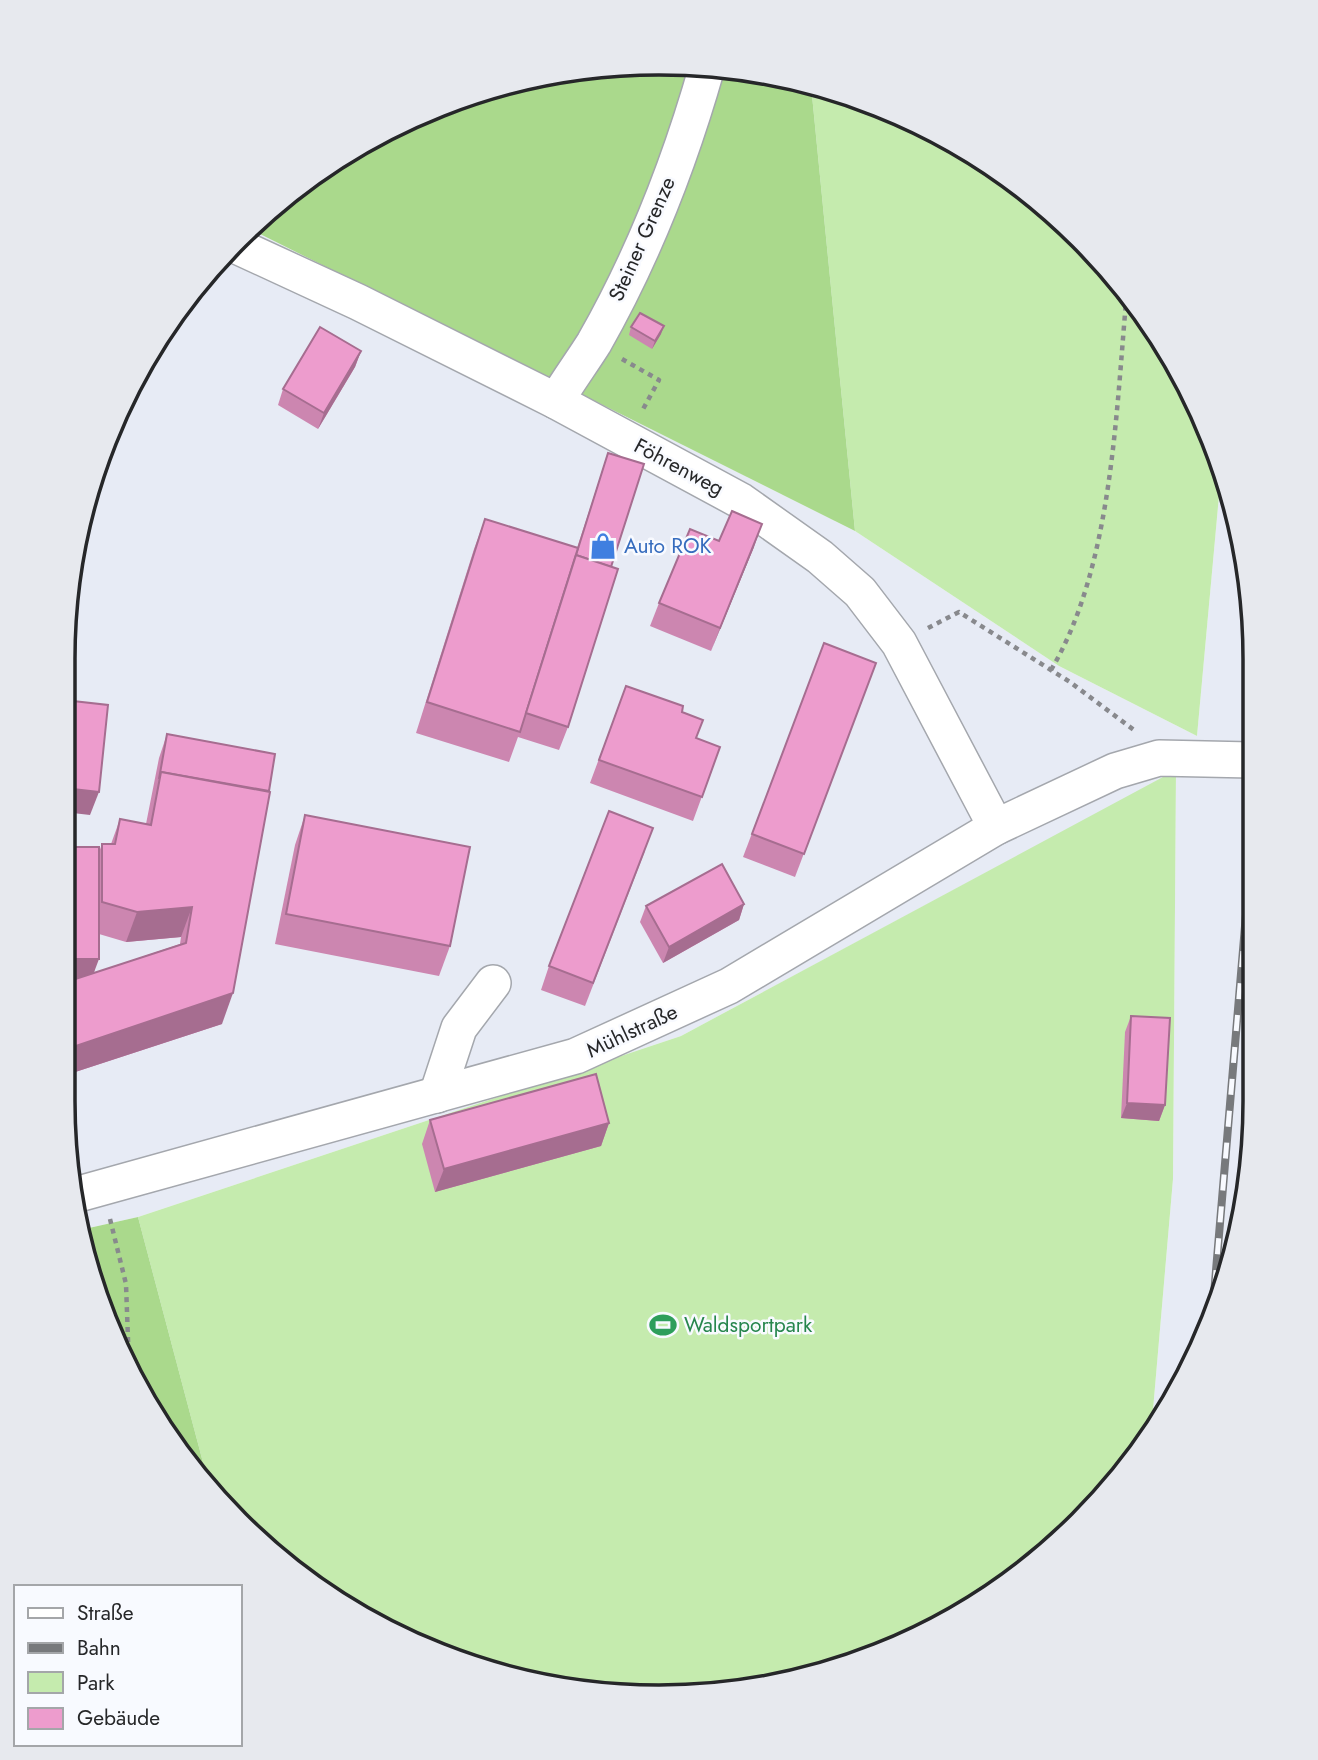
<svg xmlns="http://www.w3.org/2000/svg" width="1318" height="1760" font-family="Jost,sans-serif">
<rect width="100%" height="100%" fill="#f8faff"/>
<polygon fill="#e7ebf5" points="254,231 855,531 1059,666 1197,736 1221,474 1250,581 1254,1140 1223,1292 1175,1399 1151,1433 1173,1179 1176,771 681,1036 138,1217 80,1230 63,1101 64,620 83,505 164,328"/>
<g fill="#c5ebae">
<polygon points="811,85 851,95 957,143 1052,211 1132,297 1210,431 1221,474 1197,736 1059,666 855,531"/>
<polygon points="1176,770 1173,1179 1151,1433 1107,1494 1021,1574 887,1652 698,1696 542,1685 395,1635 238,1523 209,1485 138,1217 681,1036"/>
</g>
<g fill="#aad98c">
<polygon points="620,64 737,68 811,85 855,531 254,231 297,186 396,124 505,83"/>
<polygon points="138,1217 209,1485 143,1399 83,1256 80,1230"/>
</g>
<g fill="none" stroke-linecap="round" stroke-linejoin="round">
<defs>
<g id="minor">
<polyline points="239,247 358,302 556,401 741,501 820,557 860,592 899,643 996,827"/>
<path d="M556,401C568,381 582,362 594,343C643,257 680,162 707,67"/>
<polyline points="437,1095 459,1028 493,983"/>
<polyline points="75,1195 576,1056 729,986 996,827 1115,771 1159,758 1251,760"/>
</g>
</defs>
<use href="#minor" stroke="#a4a7ad" stroke-width="38"/>
<g stroke="#88898d" stroke-width="4.5" stroke-dasharray="5 5" stroke-linecap="butt">
<polyline points="622,359 659,380 642,411"/>
<polyline points="928,628 959,612 1070,682 1134,730"/>
<path d="M1051,670C1113,566 1116,409 1127,291"/>
<polyline points="110,1219 126,1284 129,1367"/>
</g>
<use href="#minor" stroke="#fff" stroke-width="35"/>
<defs>
<g id="rail">
<polyline points="1240,1208 1253,1051"/>
<polyline points="1212,1318 1252,843"/>
</g>
</defs>
<use href="#rail" stroke="#77797c" stroke-width="8"/>
<use href="#rail" stroke="#f8faff" stroke-width="5" stroke-dasharray="16" stroke-linecap="butt"/>
</g>
<g fill="#cc86b0" fill-rule="evenodd">
<polygon points="631,327 661,334 652,349 629,335"/>
<polygon points="361,351 355,367 318,429 278,405 283,389"/>
<polygon points="608,453 611,567 568,727 559,750 518,737 509,762 416,733 474,549 485,519 577,548"/>
<polygon points="719,541 754,547 711,651 650,626 659,603"/>
<polygon points="824,643 876,663 795,877 743,857"/>
<polygon points="626,686 682,712 696,738 720,747 693,821 590,783"/>
<path d="M167,734L222,1024L63,1076V983L99,852L102,844H111L120,819L146,824L159,758ZM99,934L126,942L181,937L180,944L94,973Z"/>
<polygon points="305,815 450,946 439,976 275,944 295,845"/>
<polygon points="645,851 585,1006 541,990 549,966"/>
<polygon points="744,904 739,920 663,963 640,922 646,906"/>
<polygon points="1131,1016 1165,1105 1159,1121 1121,1118 1125,1032"/>
<polygon points="430,1120 609,1123 601,1146 435,1192 422,1144"/>
</g>
<g fill="#a66d90">
<polygon points="664,326 661,334 652,349 655,341"/>
<polygon points="361,351 355,367 318,429 324,413"/>
<polygon points="762,524 754,547 711,651 720,628"/>
<polygon points="64,788 99,792 90,815 64,812"/>
<polygon points="744,904 739,920 663,963 669,947"/>
<polygon points="192,907 181,937 126,942 137,912"/>
<polygon points="63,959 99,959 90,983 63,983"/>
<polygon points="233,993 222,1024 63,1076 64,1050"/>
<polygon points="1127,1103 1165,1105 1159,1121 1121,1118"/>
<polygon points="609,1123 601,1146 435,1192 444,1169"/>
</g>
<g fill="#ed9ccd" stroke="#a66d90" stroke-width="2">
<polygon points="640,313 664,326 655,341 631,327"/>
<polygon points="320,327 361,351 324,413 283,389"/>
<polygon points="608,453 644,464 611,567 576,555"/>
<polygon points="732,511 762,524 720,628 659,603 690,529 719,541"/>
<polygon points="485,519 578,548 520,732 427,702"/>
<polygon points="576,555 618,569 568,727 526,713"/>
<polygon points="824,643 876,663 804,854 752,834"/>
<polygon points="626,686 683,706 682,712 703,720 696,738 720,747 702,797 599,760"/>
<polygon points="64,700 108,705 99,792 64,788"/>
<polygon points="167,734 275,754 269,791 161,772 159,779"/>
<polygon points="161,772 270,792 233,993 64,1050 63,983 186,943 192,907 137,912 102,902 102,844 115,844 120,819 151,825"/>
<polygon points="609,811 653,828 593,983 549,966"/>
<polygon points="305,815 470,847 450,946 286,914"/>
<polygon points="64,847 99,847 99,959 63,959"/>
<polygon points="722,864 744,904 669,947 646,906"/>
<polygon points="1131,1016 1170,1018 1165,1105 1127,1103"/>
<polygon points="596,1074 609,1123 444,1169 430,1120"/>
</g>
<defs>
<symbol id="shop-bare" viewBox="-9 -9 18 18"><path d="M-5-2.5h2.3a2.7 3.5 0 0 1 5.4 0H5L5.5 6h-11ZM-1.5-2.5h3a1.5 2.3 0 0 0-3 0Z" fill="#3f7fe0" stroke="#f8faff" stroke-width="2.5" paint-order="stroke"/></symbol>
<symbol id="stadium-bare" viewBox="-9 -9 18 18"><path d="M0-5a6.5 5 0 1 0 0 10a6.5 5 0 1 0 0-10ZM-3.5-1.8h7v3.6h-7Z" fill="#2e9e5b" stroke="#f8faff" stroke-width="2.5" paint-order="stroke"/></symbol>
</defs>
<g fill-rule="evenodd">
<use href="#shop-bare" x="584" y="527" width="38" height="38"/>
<use href="#stadium-bare" x="644" y="1306" width="38" height="38"/>
</g>
<g text-anchor="middle" dominant-baseline="central" stroke-width="5" stroke-linejoin="round" paint-order="stroke">
<g font-size="21" fill="#262729" stroke="#f8faff">
<text transform="translate(642 239) rotate(-66)">Steiner Grenze</text>
<text transform="translate(679 467) rotate(28)">Föhrenweg</text>
<text transform="translate(632 1031) rotate(-25)">Mühlstraße</text>
</g>
<g font-size="21" fill="#366cbe" stroke="#f8faff" text-anchor="start">
<text x="624" y="546">Auto ROK</text>
</g>
<g font-size="21" fill="#27864d" stroke="#f8faff" text-anchor="start">
<text x="684" y="1325">Waldsportpark</text>
</g>
</g>
<path d="M0 0H1318V1760H0ZM659 75H659A584 584 0 0 1 1243 659V1101A584 584 0 0 1 659 1685H659A584 584 0 0 1 75 1101V659A584 584 0 0 1 659 75Z" fill="#e7e9ee" fill-rule="evenodd"/>
<path fill="none" stroke="#262729" stroke-width="3.5" d="M659 75H659A584 584 0 0 1 1243 659V1101A584 584 0 0 1 659 1685H659A584 584 0 0 1 75 1101V659A584 584 0 0 1 659 75Z"/>
<rect x="14" y="1585" width="228" height="161" fill="#f8faff" stroke="#a4a6a9" stroke-width="2"/>
<rect x="28" y="1608" width="35" height="10" fill="#ffffff" stroke="#a4a6a9" stroke-width="2"/>
<text x="77" y="1620" font-size="21" fill="#262729">Straße</text>
<rect x="28" y="1643" width="35" height="10" fill="#77797c" stroke="#a4a6a9" stroke-width="2"/>
<text x="77" y="1655" font-size="21" fill="#262729">Bahn</text>
<rect x="28" y="1672" width="35" height="21" fill="#c5ebae" stroke="#a4a6a9" stroke-width="2"/>
<text x="77" y="1690" font-size="21" fill="#262729">Park</text>
<rect x="28" y="1708" width="35" height="21" fill="#ed9ccd" stroke="#a4a6a9" stroke-width="2"/>
<text x="77" y="1725" font-size="21" fill="#262729">Gebäude</text>
</svg>
